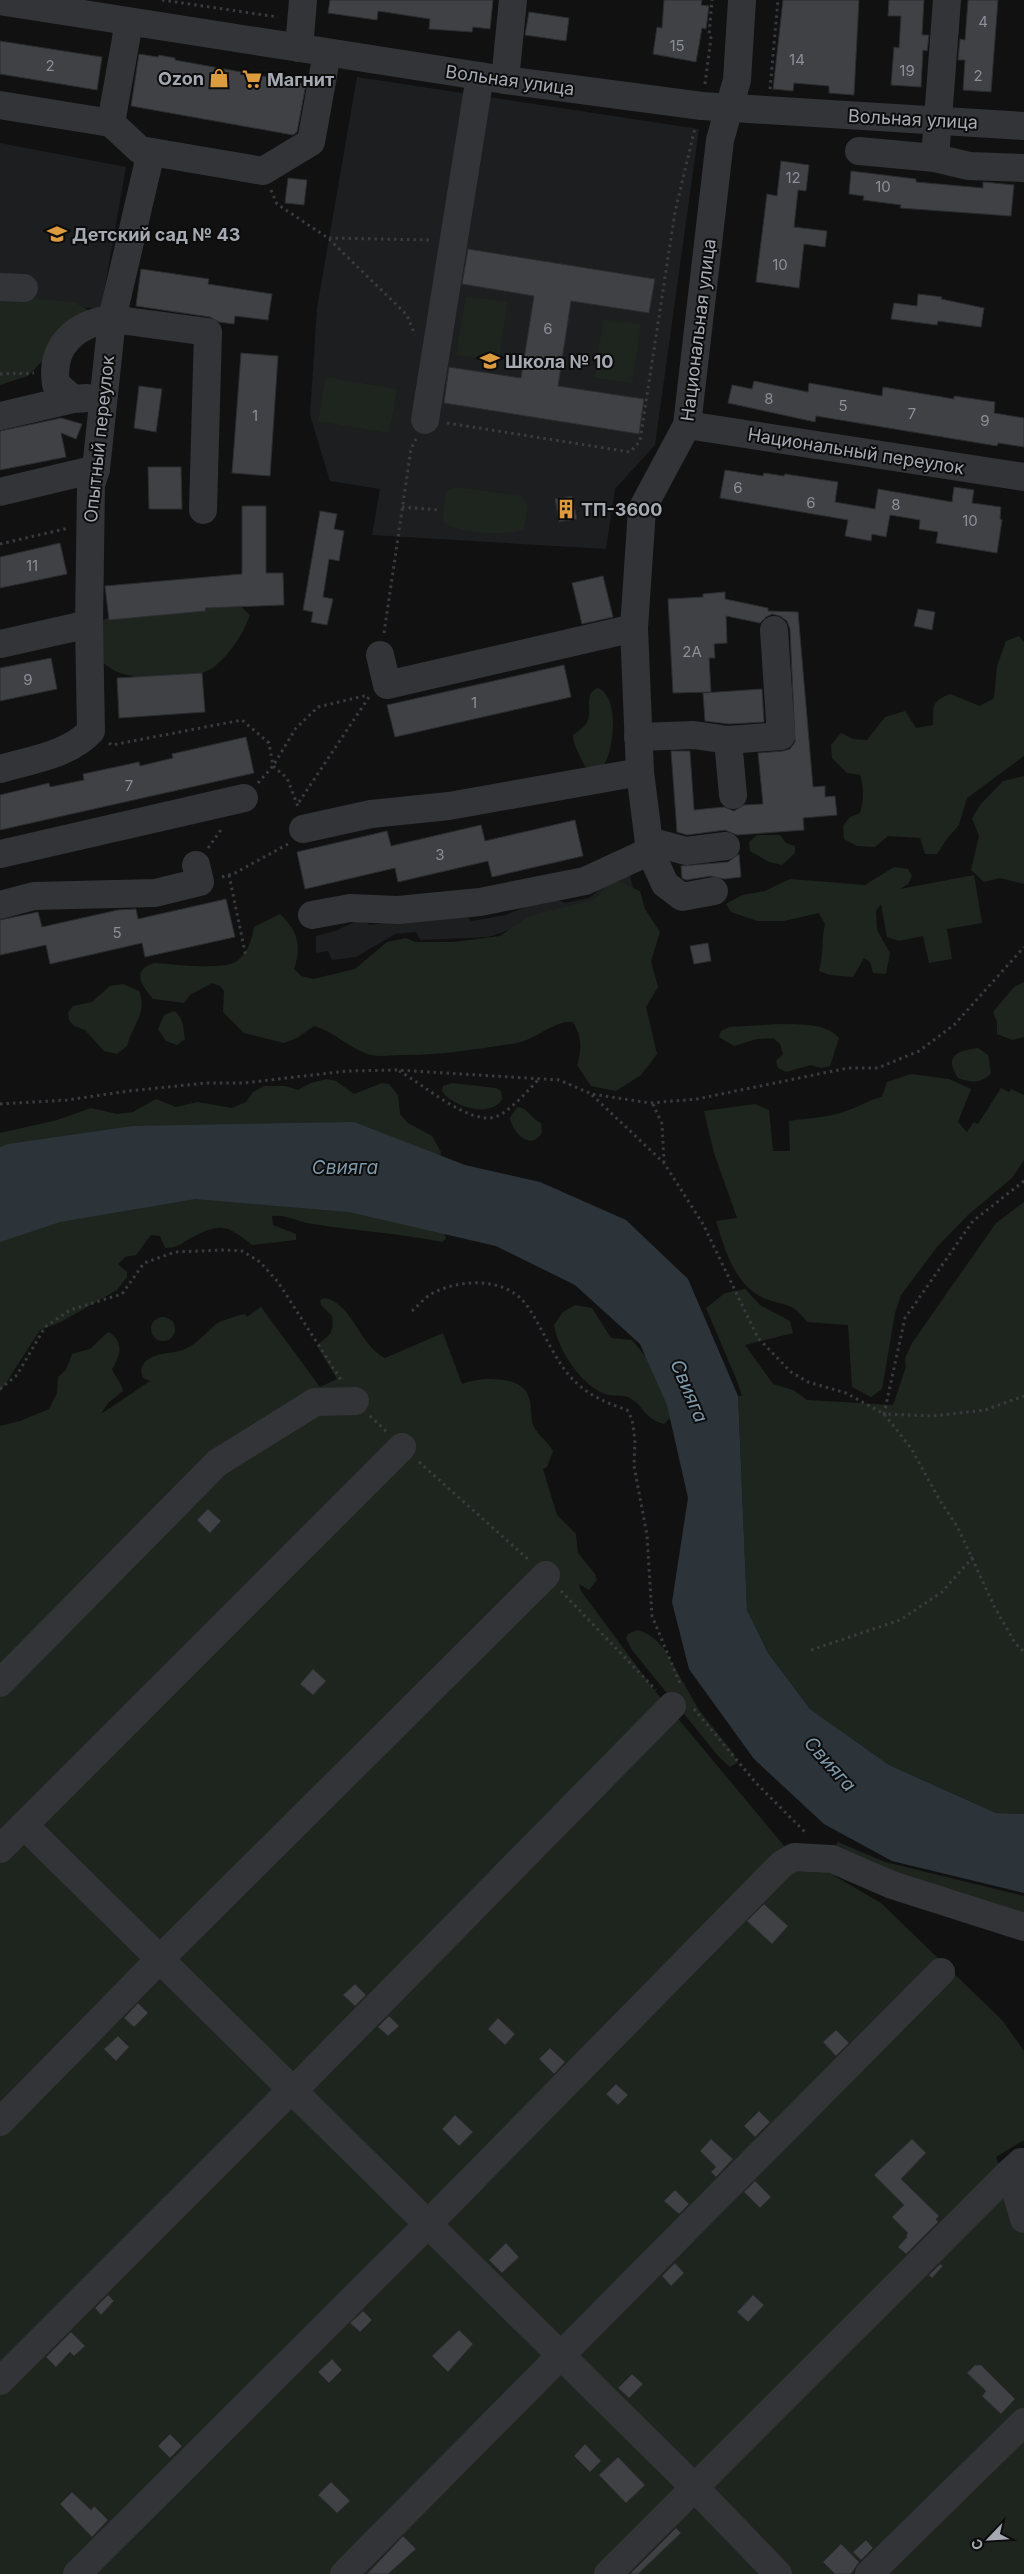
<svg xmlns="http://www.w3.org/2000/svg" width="1024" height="2574" font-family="Inter,sans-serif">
<rect width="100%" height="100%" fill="#111112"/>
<g fill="#1d1e1f">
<polygon points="357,77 699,129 655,445 615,489 606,549 372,535 380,489 330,481 310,415 317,308"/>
<polygon points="0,143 126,167 101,309 0,301"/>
<polygon points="630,875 633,889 488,937 420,940 416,932 395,934 356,957 332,960 328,951 316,953 316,936 335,931 355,922 365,920 370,925 461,910 471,921 506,915 527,906 556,899 565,903 589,898 603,887"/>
</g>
<g fill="#1e251e">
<polygon points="0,295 74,302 88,310 87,314 28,376 0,385"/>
<polygon points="466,296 507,302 499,361 456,355"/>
<polygon points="603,319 641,324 632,383 595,378"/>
<polygon points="326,377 397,389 389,433 318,421"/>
<path d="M455,487L522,496L528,506L524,528C513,538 452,533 443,521L445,496L448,490Z"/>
<path d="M238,604L250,615C243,634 231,653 215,666C196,682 143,681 120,673C114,671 109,667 103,663L102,620L119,615Z"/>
<path d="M1019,636L1024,642V756L967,798L959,825L946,840L937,854H925L920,838L888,836L875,847L857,846L844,839L843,826L850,817L860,813C864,800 864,788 860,775L847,773L832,758L831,745L841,733L853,739L867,740L885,717L905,711L916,728L933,725C934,706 930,702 950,694L980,706L994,698L997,666L1006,641Z"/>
<path d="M598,688C620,697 614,748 604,765L588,768L584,765C581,757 572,742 573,735C577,732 583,728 586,724C594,713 582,693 598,688Z"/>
<polygon points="1024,776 1024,884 1000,878 984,882 971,870 979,836 972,818 981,804 1003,781"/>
<polygon points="757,835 780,835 786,843 795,846 795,853 782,865 769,862 750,851 749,842"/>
<path d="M894,867L908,869L912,876L908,884L900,889L974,875L982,923L947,929L952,959L929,963L923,936L899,941L887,937L881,904L876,911L877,930L890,953L886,974L873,973L870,962L864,958L853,977L830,975L819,971C824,955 821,940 825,924L819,913L784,921H757L731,912L726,904L742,895L765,891L790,879L865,885Z"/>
<path d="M613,879L640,891L645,909L660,932L651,961L658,987L646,1007L657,1054L641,1075L616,1091L591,1086L577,1065C582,1049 582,1037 573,1022C555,1020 537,1039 517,1043C477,1049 439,1056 399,1055C390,1055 380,1057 372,1055C350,1050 336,1032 314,1026L297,1038L284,1043L244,1033L223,1012L224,991L220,986L212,983L190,995L184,1003L153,999C141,984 131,971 154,963C172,964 223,971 237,961C248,952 252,940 254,927L280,914C298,931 302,946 294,969L301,976L313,979L355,969L387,942L406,938L415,942H454L500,936L527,917L595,899Z"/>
<polygon points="1024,982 1024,1037 1012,1040 997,1034 997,1022 993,1012 1014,987"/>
<path d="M123,984L139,991C148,1013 132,1025 127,1046L117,1054L104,1051L85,1030L74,1026L69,1020L68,1013L73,1006L92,1002L110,986Z"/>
<path d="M174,1011C184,1017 183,1029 185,1039L177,1045L166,1041L158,1029L164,1015Z"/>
<path d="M779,1024C798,1025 825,1022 839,1038L830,1066L821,1068L811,1065L786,1072L778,1068L776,1061L783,1054L780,1044L773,1038L757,1039L734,1046L719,1037L721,1031L729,1027Z"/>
<path d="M978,1048L988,1055L991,1073C981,1084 972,1083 958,1078C944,1056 956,1051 978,1048Z"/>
<path d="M911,1074L949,1079L971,1089L958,1122L967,1132L974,1122L978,1124L1001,1088L1009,1092L1011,1089L1024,1095V1160L1012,1178L968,1215L937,1247L901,1295L895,1313L882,1389L871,1397L852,1387L848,1325L807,1322C792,1302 788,1307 766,1299C735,1287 725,1250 716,1221L737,1218L714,1153L704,1111L755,1104L769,1110L773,1151H790L789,1121C806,1118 826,1118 843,1112C857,1108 868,1100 882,1097L887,1082Z"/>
<polygon points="327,1079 336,1081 354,1094 382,1083 389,1084 398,1095 400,1114 408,1123 432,1136 441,1152 440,1158 0,1153 0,1133 57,1120 91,1108 117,1114 133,1112 156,1099 176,1107 198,1102 232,1108 246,1102 253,1092 264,1086 285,1086 298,1090 311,1083"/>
<path d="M452,1083L496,1088L501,1091L502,1100C489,1118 453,1107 442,1091L443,1086Z"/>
<path d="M517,1107C529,1108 531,1119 541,1123L542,1132C531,1152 513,1133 510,1118Z"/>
<path d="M203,1197L307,1198L443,1227L446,1239L442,1242C399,1233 356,1231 313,1224C298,1222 286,1214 272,1216L273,1225L296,1234V1240L252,1245C228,1226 222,1222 193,1237C180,1243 181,1247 165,1248L160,1236L151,1235L136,1255L125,1257L118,1264L127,1272V1277L117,1290L61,1322L40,1330L0,1392V1234L47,1220Z"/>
<polygon points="1024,1202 1024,1814 996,1813 889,1765 810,1709 768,1653 747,1610 738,1396 742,1396 737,1381 706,1308 725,1293 745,1289 760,1305 790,1321 793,1333 745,1345 773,1384 793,1390 807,1400 893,1405 906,1367 905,1358 912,1343 996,1223"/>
<path d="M325,1298C353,1304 359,1345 385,1358L443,1333L462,1384C478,1377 517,1375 527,1393C533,1403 529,1416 534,1427C539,1436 548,1442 553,1451L547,1467L543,1469L557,1515L576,1534L578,1553L595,1574L597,1580L589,1590L579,1584L581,1591L655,1691L785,1847L881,1903L1002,2020L1024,2051V2140L996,2157L1024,2226V2574H0V1426L20,1421L49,1409L57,1393L58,1377L66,1370L72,1354L90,1349L108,1332C124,1340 121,1356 112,1369C115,1378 121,1381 123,1391L108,1403L101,1414L150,1381L143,1378C140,1371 141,1366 146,1361C157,1352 171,1354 183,1350C196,1345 206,1333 216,1324C220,1321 239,1315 245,1314L247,1317L261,1307L320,1387L337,1379L319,1349L318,1344C331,1335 334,1331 332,1316L321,1305L320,1300Z"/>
<path d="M575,1305L592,1308L611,1338L632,1340L656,1369L673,1415L664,1424C644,1419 643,1404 628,1397C621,1394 612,1397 605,1394C581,1385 558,1350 554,1325L563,1312Z"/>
<circle cx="163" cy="1329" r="12"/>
<path d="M637,1630C649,1633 656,1639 664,1649L699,1710L734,1754L737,1763L730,1767L719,1757L632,1650L626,1638L628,1634Z"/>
<polygon points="838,1842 885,1862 1024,1896 1024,1922 831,1852"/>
</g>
<polygon fill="#2c343a" points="354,1122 465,1165 540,1182 626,1220 688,1279 738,1396 747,1610 768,1653 810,1709 889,1765 996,1813 1024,1814 1024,1893 892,1861 824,1824 754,1759 689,1669 672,1602 688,1498 667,1405 640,1344 575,1285 496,1246 349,1212 195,1199 60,1222 0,1242 0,1147 8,1144 133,1126"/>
<g fill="#404145" stroke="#2b2c2e">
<polygon points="330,0 493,0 490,29 473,27 472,32 429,29 430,19 378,11 377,20 328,13"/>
<polygon points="664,0 702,0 701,5 709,6 706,29 702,28 696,62 653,54 657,27 662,28"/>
<polygon points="783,0 859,0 854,95 829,93 829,86 794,83 793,91 773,89"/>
<polygon points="889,0 924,0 922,35 929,35 927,51 923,50 921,87 891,85 894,47 899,48 901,16 888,16"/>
<polygon points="968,0 998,0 991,92 963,90 965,60 958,60 960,39 965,40"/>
<polygon points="529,12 569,18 566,41 525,35"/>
<polygon points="0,41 102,57 97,90 0,74"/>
<polygon points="139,54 158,57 159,55 175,58 175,60 274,78 274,74 291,77 290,81 306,84 297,132 293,135 131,106"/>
<polygon points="781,161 809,165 806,191 798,190 794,227 827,231 825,247 804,244 799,288 756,282 767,194 777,196"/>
<polygon points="851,171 916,179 916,182 983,188 983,182 1014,185 1011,216 900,208 901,205 863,200 864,196 849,194"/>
<polygon points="288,178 307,180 304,205 285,203"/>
<polygon points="468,249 655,279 649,313 571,301 558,386 644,399 639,434 444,403 449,367 521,378 534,296 462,284"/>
<polygon points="141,269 209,279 208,284 272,294 268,320 235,316 234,324 219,322 210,317 136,306"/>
<polygon points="918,294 942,297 941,299 984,308 981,327 938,321 937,325 891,319 894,303 917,306"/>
<polygon points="241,353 278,356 270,476 232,473"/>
<polygon points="754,381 808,392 809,383 882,396 883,387 954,399 954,396 995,402 994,413 1024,418 1024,447 998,443 997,446 816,416 815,422 728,403 732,385 752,389"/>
<polygon points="139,386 162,389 156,432 134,428"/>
<polygon points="61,418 82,424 76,439 61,433 66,457 0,470 0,431"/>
<polygon points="148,467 181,467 182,509 149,509"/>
<polygon points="725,470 763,476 764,473 784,476 785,474 838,482 835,502 875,509 878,489 952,502 954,487 974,490 972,503 1001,507 1000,519 1002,520 997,553 936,543 938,532 919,529 920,520 890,515 886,537 872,534 871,541 845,536 848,520 720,498"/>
<polygon points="572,496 577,519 559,522 555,499"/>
<polygon points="242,506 266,506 266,573 283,573 284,605 205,608 206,611 109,620 105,586 242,574"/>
<polygon points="320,511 337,514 334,529 344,531 339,561 329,559 323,597 333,599 327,625 311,622 313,612 303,610"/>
<polygon points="60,543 67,574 0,588 0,557"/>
<polygon points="603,576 613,617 582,624 572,583"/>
<polygon points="725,592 725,599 768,608 768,611 798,612 813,787 825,786 825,797 835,796 837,815 803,818 804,830 737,835 725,830 687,835 677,832 671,751 690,751 694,810 724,807 734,811 744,805 763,804 758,753 783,751 790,749 795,742 790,629 787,621 780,616 772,614 766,617 760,623 726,616 727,643 714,644 715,658 709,658 711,692 673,693 668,599 703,597 703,594"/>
<polygon points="918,609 935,612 932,630 914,626"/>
<polygon points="51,658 57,689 0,701 0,668"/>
<polygon points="564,665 571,697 395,737 387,705"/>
<polygon points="202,673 205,712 119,718 117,678"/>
<polygon points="762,689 764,722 729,724 705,721 703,693"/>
<polygon points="246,737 254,773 0,830 0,795 49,783 50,787 84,780 83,774 139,762 140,766 173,758 172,754"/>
<polygon points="575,820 583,856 492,877 488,861 398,882 395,868 305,889 297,852 387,831 391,846 481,825 485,841"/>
<polygon points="739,854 741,877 724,879 711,876 686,880 682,878 681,866 728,862"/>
<polygon points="226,899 235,937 145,957 142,943 50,964 46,945 0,955 0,920 38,912 42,927 118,910 136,909 138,919"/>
<polygon points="708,943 711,961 694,964 690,946"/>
<polygon points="208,1509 221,1521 210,1533 197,1520"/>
<polygon points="313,1669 326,1681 313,1695 300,1684"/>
<polygon points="764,1904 788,1926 772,1944 747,1921"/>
<polygon points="355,1984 366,1995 355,2006 343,1995"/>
<polygon points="138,2003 148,2013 134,2027 124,2018"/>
<polygon points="389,2016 399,2026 388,2036 378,2027"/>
<polygon points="498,2018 515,2034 505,2045 488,2029"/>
<polygon points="836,2030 849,2043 836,2056 823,2042"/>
<polygon points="118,2036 129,2047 116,2061 104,2049"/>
<polygon points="550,2048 565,2062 554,2074 539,2059"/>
<polygon points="616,2084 628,2095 618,2105 606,2094"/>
<polygon points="759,2111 770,2122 755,2137 744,2126"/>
<polygon points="455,2115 473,2132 459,2146 442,2129"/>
<polygon points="711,2139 733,2159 716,2177 711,2172 716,2167 700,2151"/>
<polygon points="912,2139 926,2153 901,2179 939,2216 936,2219 938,2222 906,2254 898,2247 907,2237 906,2235 908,2233 892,2217 904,2205 874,2175"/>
<polygon points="755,2181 771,2197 760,2208 744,2192"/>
<polygon points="675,2190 689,2204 679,2214 664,2201"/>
<polygon points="506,2243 519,2257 502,2273 489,2260"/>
<polygon points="675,2263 684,2273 671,2286 662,2276"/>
<polygon points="940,2264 943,2266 932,2278 929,2275"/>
<polygon points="108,2295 114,2301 101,2315 95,2308"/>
<polygon points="753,2295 764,2305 748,2322 737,2312"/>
<polygon points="363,2311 372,2320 360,2332 350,2323"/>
<polygon points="459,2330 473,2344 448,2372 432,2356"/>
<polygon points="71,2332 85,2346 74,2356 70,2352 56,2367 46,2357"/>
<polygon points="332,2359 342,2370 329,2383 318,2372"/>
<polygon points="975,2365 981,2365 1015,2399 1001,2414 982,2396 986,2391 967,2373"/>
<polygon points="632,2374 643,2384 629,2398 618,2388"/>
<polygon points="170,2434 182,2446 170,2458 158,2446"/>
<polygon points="585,2444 601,2461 590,2472 574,2456"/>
<polygon points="618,2457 645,2485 626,2503 599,2475"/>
<polygon points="331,2482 350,2501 337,2513 318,2495"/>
<polygon points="72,2492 91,2510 94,2506 108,2520 92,2537 60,2504"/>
<polygon points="676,2528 681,2533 638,2574 630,2574"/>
<polygon points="403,2536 416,2549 388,2574 367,2574"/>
<polygon points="866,2540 873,2548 861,2560 853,2552"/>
<polygon points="841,2544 859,2562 851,2574 835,2574 823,2562"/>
</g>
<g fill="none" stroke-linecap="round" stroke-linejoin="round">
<g stroke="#393b3e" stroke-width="3" stroke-dasharray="2.5 4" stroke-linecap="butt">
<polyline points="162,0 278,17"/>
<polyline points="705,84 711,38 709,36 712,0"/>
<polyline points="770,89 778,0"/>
<polyline points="271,190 277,204 328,238 407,315 415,335"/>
<polyline points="329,238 432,240"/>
<polyline points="0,374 34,373"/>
<polyline points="447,423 630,452 640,441 675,212 695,128"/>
<polyline points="402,507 439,510"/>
<polyline points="0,544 69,528"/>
<polyline points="384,633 411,449 416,439"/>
<polyline points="109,743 112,745 242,720 269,743 273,766 287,778 299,809"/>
<polyline points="258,783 273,766 296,728 318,707 368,695"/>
<polyline points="299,802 369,697"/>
<polyline points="208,848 223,827"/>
<polyline points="229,875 246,957"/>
<polyline points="222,877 235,873 288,844"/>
<path d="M399,1071C423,1084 469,1125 495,1117C509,1113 529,1089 540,1078"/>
<polyline points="592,1095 664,1163 703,1224 758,1338 791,1372 808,1382 846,1393 884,1414 911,1448 939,1499 958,1528 994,1606 1015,1643 1024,1652"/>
<polyline points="0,1104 67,1100 129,1091 206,1083 243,1083 347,1071 396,1070 559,1080 592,1094 650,1103 697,1099 848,1068 878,1068 919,1051 954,1025 1024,947"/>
<polyline points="653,1104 662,1124 664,1162"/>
<polyline points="1024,1181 973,1221 905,1318 884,1414 933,1416 985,1410 1024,1396"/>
<path d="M412,1311C419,1305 425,1297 433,1293C460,1279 504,1277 525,1303C544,1328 555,1366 580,1386C594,1398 610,1404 627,1410L632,1419L635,1440L634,1466L647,1535L652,1616L681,1686"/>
<polyline points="0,1389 17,1375 45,1327 70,1310 122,1294 144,1263 175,1252 224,1250 242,1251 260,1262 278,1282 341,1380"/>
<polyline points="370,1416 387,1432"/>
<polyline points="419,1462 530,1561"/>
<polyline points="561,1591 656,1690"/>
<polyline points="811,1650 900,1620 942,1592 973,1557"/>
<polyline points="694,1709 756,1783 807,1834"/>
</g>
<g stroke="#333437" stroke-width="28">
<polyline points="0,1 505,80 702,106 1024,126"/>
<polyline points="129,22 111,123 140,150 263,171 311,142 327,53"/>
<polyline points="299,48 303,0"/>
<polyline points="505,80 513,0"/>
<polyline points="0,105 111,123"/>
<polyline points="859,151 935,158 947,0"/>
<polyline points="935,158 969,166 1024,168"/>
<polyline points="0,287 24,288"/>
<path d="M73,399L56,384C50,346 76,323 112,319L208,332L203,510"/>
<polyline points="0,416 73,399 87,398"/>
<polyline points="425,420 480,76"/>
<polyline points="687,425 1024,477"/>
<polyline points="0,492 96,469"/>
<polyline points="0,644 89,624"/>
<polyline points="380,655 387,685 634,628"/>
<polyline points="638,737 694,735 728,740 733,795"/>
<polyline points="728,740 781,736 774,630"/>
<path d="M0,769C30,760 69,755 91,731L89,624L91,485L96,469L112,319L151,152"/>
<polyline points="303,829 371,814 449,806 640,772"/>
<polyline points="649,841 686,851 726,846"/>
<polyline points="0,854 244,798"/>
<polyline points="714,891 682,897 665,884 650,851 640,772 634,628 642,509 687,425 720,140 737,80 742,0"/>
<polyline points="0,905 34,896 155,893 200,882 196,865"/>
<polyline points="312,915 350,908 398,910 480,902 585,881 650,851"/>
<polyline points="0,1683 217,1463 315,1402 355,1401"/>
<polyline points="24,1825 694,2487 778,2574"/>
<polyline points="0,1849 402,1447"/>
<polyline points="0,2122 160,1959 546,1575"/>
<polyline points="1021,2162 1010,2172 1024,2219"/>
<polyline points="0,2381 291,2090 301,2083 672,1706"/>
<polyline points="77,2574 428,2224 782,1864 794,1857 832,1859 892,1885 1024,1927"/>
<polyline points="344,2574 941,1972"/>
<polyline points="608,2574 1010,2172"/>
<polyline points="869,2574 1024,2422"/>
</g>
</g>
<defs>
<symbol id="shop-bare" viewBox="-9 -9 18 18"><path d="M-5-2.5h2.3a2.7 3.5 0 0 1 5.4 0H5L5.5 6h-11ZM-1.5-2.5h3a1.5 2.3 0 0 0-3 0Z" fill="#dd9b3f" stroke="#0c0c0d" stroke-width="2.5" paint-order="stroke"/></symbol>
<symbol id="supermarket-bare" viewBox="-9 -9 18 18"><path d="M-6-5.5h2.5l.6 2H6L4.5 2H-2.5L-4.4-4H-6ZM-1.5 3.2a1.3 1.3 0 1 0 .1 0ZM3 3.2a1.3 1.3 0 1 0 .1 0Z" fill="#dd9b3f" stroke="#0c0c0d" stroke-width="2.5" paint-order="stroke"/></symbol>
<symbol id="school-bare" viewBox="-9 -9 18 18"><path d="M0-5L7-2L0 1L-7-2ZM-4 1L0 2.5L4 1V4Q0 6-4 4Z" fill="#dd9b3f" stroke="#0c0c0d" stroke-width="2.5" paint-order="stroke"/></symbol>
<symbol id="building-bare" viewBox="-9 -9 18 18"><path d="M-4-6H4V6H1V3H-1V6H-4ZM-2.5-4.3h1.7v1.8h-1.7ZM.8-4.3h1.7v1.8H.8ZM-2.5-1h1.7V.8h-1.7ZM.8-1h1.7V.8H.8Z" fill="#dd9b3f" stroke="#0c0c0d" stroke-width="2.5" paint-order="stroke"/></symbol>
</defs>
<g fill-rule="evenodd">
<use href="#shop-bare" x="205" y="64" width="28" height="28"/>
<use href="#supermarket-bare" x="238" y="65" width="28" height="28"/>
<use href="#school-bare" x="43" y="220" width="28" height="28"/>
<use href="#school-bare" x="476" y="347" width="28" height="28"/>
<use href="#building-bare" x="552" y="495" width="28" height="28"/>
</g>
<g text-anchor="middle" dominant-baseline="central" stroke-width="4" stroke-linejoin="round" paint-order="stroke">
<g font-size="15" fill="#8b8f97">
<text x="983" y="21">4</text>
<text x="677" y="45">15</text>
<text x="797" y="59">14</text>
<text x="50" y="65">2</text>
<text x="907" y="70">19</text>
<text x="978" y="75">2</text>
<text x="793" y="177">12</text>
<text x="883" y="186">10</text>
<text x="780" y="264">10</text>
<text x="548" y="328">6</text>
<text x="769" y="398">8</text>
<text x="843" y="405">5</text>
<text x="912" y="413">7</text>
<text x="255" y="415">1</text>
<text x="985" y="420">9</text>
<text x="738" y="487">6</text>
<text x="811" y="502">6</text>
<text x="896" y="504">8</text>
<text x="970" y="520">10</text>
<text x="32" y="565">11</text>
<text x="692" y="651">2А</text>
<text x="28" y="679">9</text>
<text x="474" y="702">1</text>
<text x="129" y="785">7</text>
<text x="440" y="854">3</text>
<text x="117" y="932">5</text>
</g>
<g font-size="18" font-weight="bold" fill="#a4a9b2" stroke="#0c0c0d" text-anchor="start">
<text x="204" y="78" text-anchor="end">Ozon</text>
<text x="267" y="79">Магнит</text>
<text x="72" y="234">Детский сад № 43</text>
<text x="505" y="361">Школа № 10</text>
<text x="581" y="509">ТП-3600</text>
</g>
<g font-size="18" fill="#a4a9b2" stroke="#0c0c0d">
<text transform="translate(510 80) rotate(8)">Вольная улица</text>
<text transform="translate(913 119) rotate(3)">Вольная улица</text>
<text transform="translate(698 330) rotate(-83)">Национальная улица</text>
<text transform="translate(99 439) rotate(-84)">Опытный переулок</text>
<text transform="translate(856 451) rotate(9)">Национальный переулок</text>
</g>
<g font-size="19" font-style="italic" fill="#7e99aa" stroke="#0c0c0d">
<text x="345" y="1167">Свияга</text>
<text transform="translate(689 1391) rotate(67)">Свияга</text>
<text transform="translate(830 1764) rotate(48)">Свияга</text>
</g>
</g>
<g transform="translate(989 2539) rotate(245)" stroke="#0c0c0d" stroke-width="4" paint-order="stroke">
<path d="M0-4L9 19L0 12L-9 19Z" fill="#a4a9b2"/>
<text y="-8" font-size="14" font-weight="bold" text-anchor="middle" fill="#a4a9b2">С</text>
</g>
</svg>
